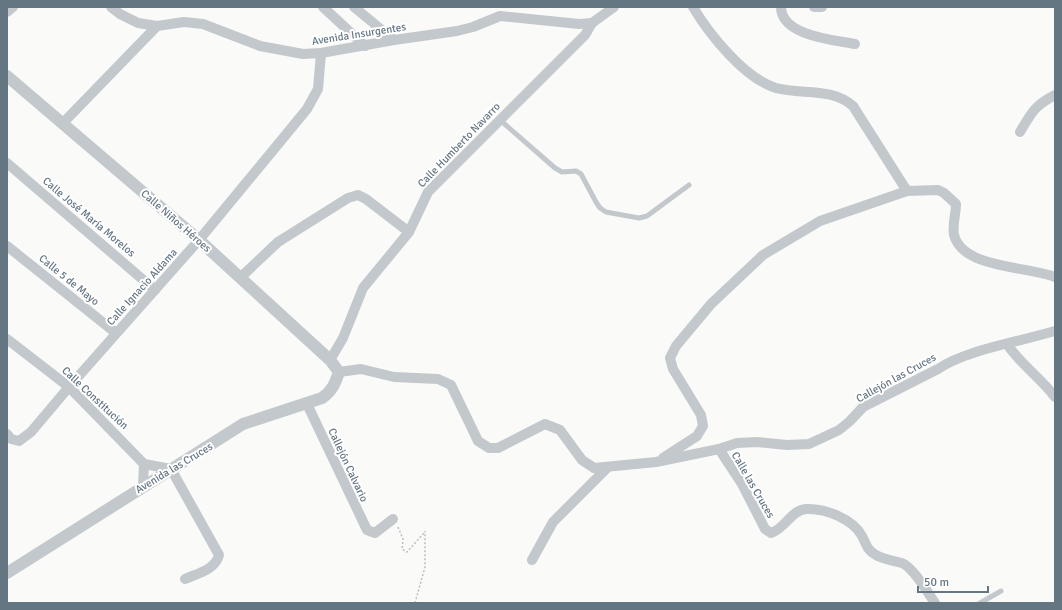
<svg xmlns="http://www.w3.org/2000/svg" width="1062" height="610" font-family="Signika,sans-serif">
<rect width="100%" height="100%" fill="#fafaf8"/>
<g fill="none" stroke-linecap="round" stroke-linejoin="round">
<g stroke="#bbbfc2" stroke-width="1.5" stroke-dasharray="2 2" stroke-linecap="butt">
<polyline points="398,527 403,539 402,549 407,552 425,532"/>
<polyline points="415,603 425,567 425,531"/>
</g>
<g stroke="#c3c8cc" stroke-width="5">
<polyline points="500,120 555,168 562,172 576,171 581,174 596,202 600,208 606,212 639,218 647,216 689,185"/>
<polyline points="980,603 1001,591"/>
</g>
<g stroke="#c3c8cc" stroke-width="10">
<polyline points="111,7 120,14 138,23 157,26 184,22 203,24 260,46 303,54 321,53 394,40 457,31 473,27 500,16 579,24 592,23 614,7"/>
<polyline points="323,7 365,46"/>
<polyline points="354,7 394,40"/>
<path d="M693,7C709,34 745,79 776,88C802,95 831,87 853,106L907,191"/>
<path d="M781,7C781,36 835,40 855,44"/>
<polyline points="814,7 822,7"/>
<polyline points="7,12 13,7"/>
<polyline points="62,124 157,26"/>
<path d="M1020,132C1032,112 1034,106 1055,95"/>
<polyline points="7,163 155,290"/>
<polyline points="7,246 116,333"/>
<polyline points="241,277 278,242 348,198 358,195 366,199 409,232"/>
<path d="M7,339L69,387L144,464L171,469L219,555C215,570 198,573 185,579"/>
<path d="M1007,344C1020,364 1041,378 1055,397"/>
<polyline points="330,360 343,338 363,288 409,232 428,192 585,35 592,23"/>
<path d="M339,372L361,369L394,377L438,379L451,385L478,441L489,448H498L545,424L560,430L582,460L594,468L656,462L719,449L737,443L757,442L787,445L809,444L839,430L850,421L863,407L938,369C965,350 1022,341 1055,331"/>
<polyline points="307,404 367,530 375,533 393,519"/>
<polyline points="7,434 11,439 19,441 31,432 69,387 199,240 307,109 318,89 321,53"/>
<path d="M719,449L742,484L765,529L771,533C785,529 791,510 806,509C825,508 853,519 862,536C866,544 867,550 876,555C884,560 893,560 902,563C914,568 927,592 935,603"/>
<path d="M663,458L697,436L703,426L701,415L673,369L670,358L676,346L711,304L763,255L820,221L907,191L938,190L944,193L956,204C956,215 952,224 954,235C963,269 1028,266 1055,277"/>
<polyline points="143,486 144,464"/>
<polyline points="532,560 553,522 608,467"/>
</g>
<path stroke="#c3c8cc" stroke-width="12" d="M7,76L199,240L330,360L339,372C335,384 332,391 322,398L243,424L7,573"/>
</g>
<g text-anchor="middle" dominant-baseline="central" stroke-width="4" stroke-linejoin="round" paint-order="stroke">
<g font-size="11" fill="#657683" stroke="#fff">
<text transform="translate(359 34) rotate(-9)">Avenida Insurgentes</text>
<text transform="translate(459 145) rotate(-46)">Calle Humberto Navarro</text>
<text transform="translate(89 217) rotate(40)">Calle José María Morelos</text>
<text transform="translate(176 221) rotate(41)">Calle Niños Héroes</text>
<text transform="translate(69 280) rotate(39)">Calle 5 de Mayo</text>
<text transform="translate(142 287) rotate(-48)">Calle Ignacio Aldama</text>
<text transform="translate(896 378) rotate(-29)">Callejón las Cruces</text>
<text transform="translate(95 398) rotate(43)">Calle Constitución</text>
<text transform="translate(348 465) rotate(65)">Callejón Calvario</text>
<text transform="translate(174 468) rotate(-31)">Avenida las Cruces</text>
<text transform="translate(753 485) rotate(60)">Calle las Cruces</text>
</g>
</g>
<rect width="1062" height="610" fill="none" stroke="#657683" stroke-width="16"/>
<path d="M918 586v6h70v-6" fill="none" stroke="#657683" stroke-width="2"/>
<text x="924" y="586" font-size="12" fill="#657683" stroke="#ffffff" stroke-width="3" paint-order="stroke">50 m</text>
</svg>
